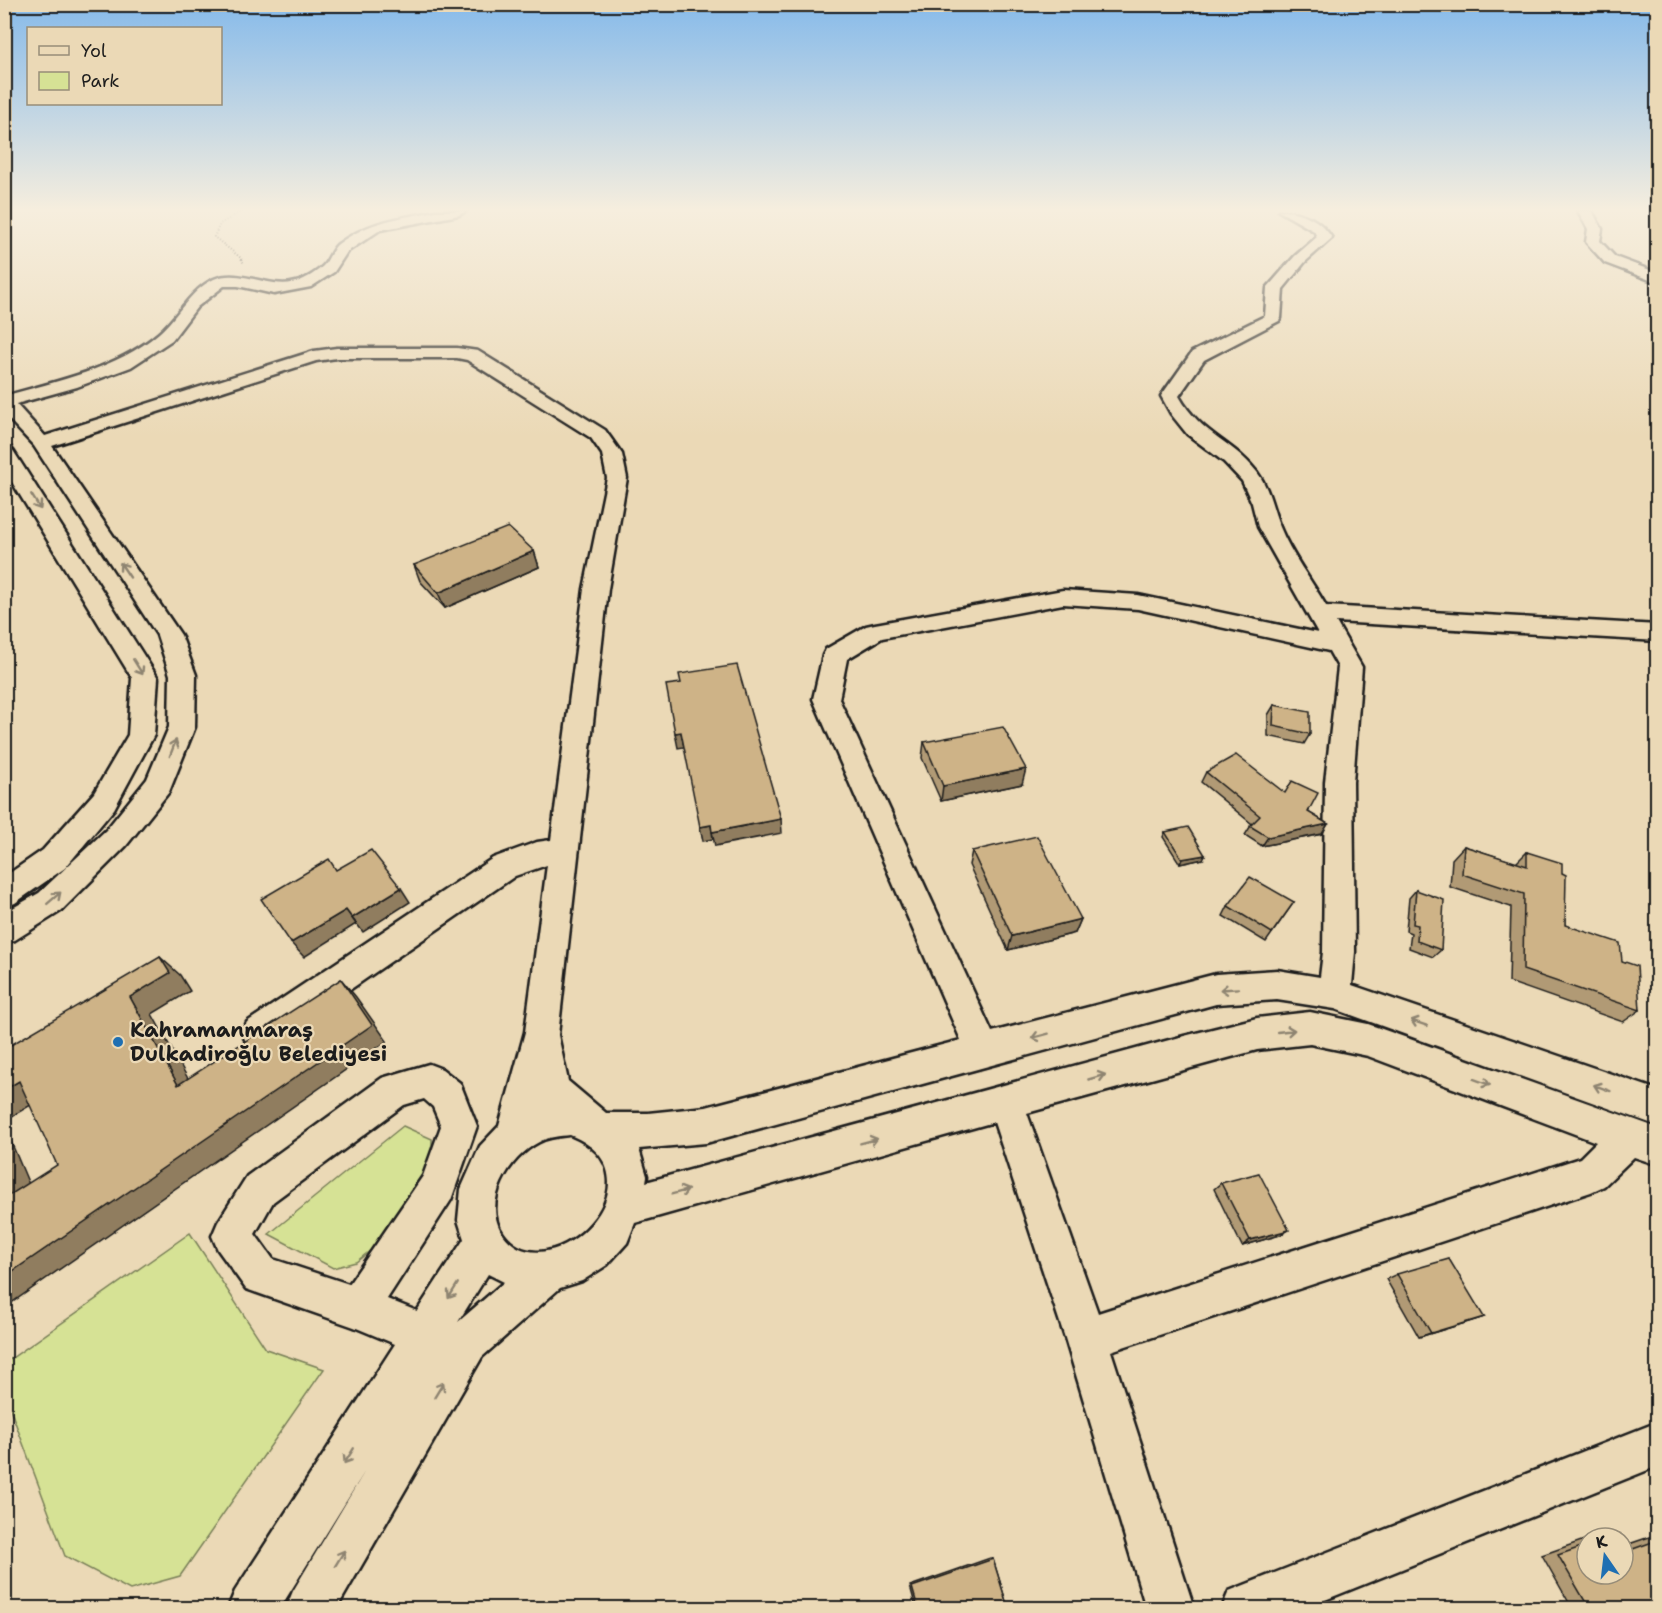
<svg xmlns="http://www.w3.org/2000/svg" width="1662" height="1613" font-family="'Shantell Sans',sans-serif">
<rect width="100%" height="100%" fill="#ebd9b6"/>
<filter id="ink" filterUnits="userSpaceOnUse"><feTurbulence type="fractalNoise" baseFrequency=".0167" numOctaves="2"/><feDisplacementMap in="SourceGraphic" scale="12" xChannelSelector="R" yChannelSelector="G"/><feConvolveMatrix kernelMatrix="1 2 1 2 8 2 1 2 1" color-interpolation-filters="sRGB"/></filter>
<g filter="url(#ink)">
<g fill="#d6e295" stroke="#797f58" stroke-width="1.5">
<polygon points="403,1126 432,1139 432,1163 377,1245 356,1262 333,1268 269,1234"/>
<polygon points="190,1233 266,1349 324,1369 180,1576 130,1590 65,1556 5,1395 5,1363"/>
</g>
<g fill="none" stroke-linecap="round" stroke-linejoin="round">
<defs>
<g id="minor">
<path d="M436,211H466L459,215L380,230L347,252L334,272L311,287L274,294L238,286H224L197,307L172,340L131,367L77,387L16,404L45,436L314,351L337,348H457L478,351L605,430L622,454L627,478L608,589L558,1035L568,1081L606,1113H648L706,1107L961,1040L813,699L823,655L826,649L866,626L875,624L1063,590L1138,595L1318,633L1258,527L1252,503L1242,481L1224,462L1187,434L1171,414L1161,396L1192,352L1265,316L1267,288L1295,256L1317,237L1314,231L1279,211C1302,211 1320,219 1332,238L1305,262L1283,289L1281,318L1279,321L1204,360L1179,396C1201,435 1233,441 1257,472C1270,489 1272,508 1280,527C1290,553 1312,581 1326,606L1658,625V641L1336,622L1362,667L1353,782L1355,952L1352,985L1658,1090V1126L1335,1009L1277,1000L1216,1004L706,1143L639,1149L647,1176L646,1182L1184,1036L1257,1018L1310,1012L1368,1024L1658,1128V1165L1634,1157L1604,1186L1591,1192L1111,1351L1194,1608H1146L1065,1338L994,1122L635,1223L627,1243L607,1265L582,1281L560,1288L482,1357L337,1608H286L293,1591L365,1471L280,1608H228L235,1591L395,1344L354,1327L246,1289L218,1250L212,1236L218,1222L247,1176L382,1078L429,1064L442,1069L460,1083L477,1126L451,1200L387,1299L417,1311L464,1239L458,1220L461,1189L480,1146L499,1126L525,1032L547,865L515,876L271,1044L259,1049L247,1044L242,1033L247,1022L493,858L537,842L551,840L584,589L607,478L602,454L591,438L467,360L457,358H337L316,361L52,446L181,635L196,675L195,727L169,792L126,846L61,911L15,940L4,943V913L39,893L106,830L147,779L169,727L170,675L157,635L34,446L4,414V396C57,381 117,369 159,333C179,316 189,291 214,279C243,267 274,294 304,279C310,276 318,271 323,266C329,260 331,250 338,244C372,220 397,219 436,211ZM1063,604L1138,609L1329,651L1338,667L1325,782L1323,952L1320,977L1277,970L1216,974L992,1032L839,699L847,659L882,638ZM1310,1044L1368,1056L1596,1142L1580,1158L1098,1313L1027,1113L1257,1050ZM424,1099L433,1107L441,1126L423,1176L349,1284L273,1259L255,1234L273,1202L404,1105ZM570,1135C671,1176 549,1297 503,1234C481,1203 509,1157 539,1142C548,1137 560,1136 570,1135ZM488,1274L504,1282L458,1322Z"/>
<polygon points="1578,211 1592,211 1602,229 1600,241 1615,257 1658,273 1658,283 1605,263 1586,242 1588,229"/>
<polygon points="4,446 11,448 14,452 158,678 154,735 114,809 65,868 15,903 4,907 4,877 43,850 94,793 128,735 132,678 4,469"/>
<polygon points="1658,1422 1658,1466 1305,1608 1222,1608 1229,1591"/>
</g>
</defs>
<use href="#minor" stroke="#1c1c1c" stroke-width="5"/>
<polyline stroke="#1c1c1c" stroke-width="2" stroke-dasharray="1 2" stroke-linecap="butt" points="242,211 220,224 214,237 241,258 244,264"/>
<use href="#minor" fill="#ebd9b6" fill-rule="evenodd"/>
</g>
<g fill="#b19a74" stroke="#1c1c1c" stroke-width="1.5">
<polygon points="534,551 539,567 445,608 420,581 414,565"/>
<polygon points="1274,705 1310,734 1304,744 1268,736 1268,715"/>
<polygon points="924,742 1022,784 941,801 922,758"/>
<polygon points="1206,772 1308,812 1328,824 1322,834 1262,846 1245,835 1252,824 1201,782"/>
<polygon points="1165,832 1203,859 1180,864 1163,837"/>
<polygon points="1464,846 1516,863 1527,852 1562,873 1565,925 1622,961 1640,1010 1623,1022 1509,982 1511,907 1450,887 1452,859"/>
<polygon points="972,851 1081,919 1075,933 1008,950 969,865"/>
<polygon points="1416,890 1441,950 1433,957 1409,948 1411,933 1406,931 1409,898"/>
<polygon points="1294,902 1266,942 1223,916 1228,906"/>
<polygon points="1221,1183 1280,1235 1242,1246 1214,1189"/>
<polygon points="1397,1274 1484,1317 1419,1337 1386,1279"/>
<polygon points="1603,1534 1620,1534 1622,1538 1591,1538"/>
<polygon points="1658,1534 1658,1608 1572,1608 1542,1555 1587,1539 1587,1574 1626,1545"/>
<polygon points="990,1558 993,1559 1008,1608 916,1608 910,1586"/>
</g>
<g fill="#907d5e" stroke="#1c1c1c" stroke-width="1.5">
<polygon points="534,551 539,567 445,608 438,593"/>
<polygon points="681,732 684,747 678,748 675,733"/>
<polygon points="1026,769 1022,784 941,801 943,786"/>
<polygon points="781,819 782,833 715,846 712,832"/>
<polygon points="1328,824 1322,834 1262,846 1268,837"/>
<polygon points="711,825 713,839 703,841 700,827"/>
<polygon points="1205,855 1203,859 1180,864 1182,859"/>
<polygon points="401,888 410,902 363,932 352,918"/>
<polygon points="346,910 356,924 304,957 291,943"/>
<polygon points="1081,919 1075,933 1008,950 1012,936"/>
<polygon points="160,957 180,975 190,991 152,1014 200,1100 178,1085 130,997"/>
<polygon points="341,979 356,997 387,1041 4,1308 4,1277"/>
<polygon points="19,1081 46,1096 4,1121 4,1090"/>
<polygon points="4,1125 39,1208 10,1195 4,1182"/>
<polygon points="1289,1230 1280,1235 1242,1246 1250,1240"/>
<polygon points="1484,1317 1472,1321 1419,1337 1431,1333"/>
</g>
<g fill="#ceb387" stroke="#1c1c1c" stroke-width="1.5">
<polygon points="508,527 534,551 438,593 414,565"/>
<polygon points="737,665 781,819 712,832 711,825 700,827 681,732 675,733 666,685 681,683 679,674"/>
<polygon points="1274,705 1310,712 1310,734 1273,726"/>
<polygon points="1003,727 1026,769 943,786 924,742"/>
<polygon points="1236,755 1285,793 1292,781 1318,793 1308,812 1328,824 1268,837 1250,826 1260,816 1206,772"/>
<polygon points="1188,827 1205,855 1182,859 1165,832"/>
<polygon points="1037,836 1081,919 1012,936 972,851"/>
<polygon points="1464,846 1527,866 1527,852 1562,863 1562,873 1566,875 1565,925 1620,943 1622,961 1637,966 1640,1010 1523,970 1524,894 1462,874"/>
<polygon points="371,850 401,888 352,918 346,910 291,943 261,899 329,859 336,870"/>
<polygon points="1250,877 1294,902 1272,933 1228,906"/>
<polygon points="1416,890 1444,900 1441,950 1417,941 1418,925 1413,924"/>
<polygon points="160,957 170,973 130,997 178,1085 341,979 372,1025 4,1277 4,1182 10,1195 57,1165 19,1081 4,1090 4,1049"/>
<polygon points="1259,1173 1289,1230 1250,1240 1221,1183"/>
<polygon points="1449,1259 1484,1317 1431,1333 1397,1274"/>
<polygon points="1620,1534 1622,1538 1608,1538"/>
<polygon points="1623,1539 1630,1550 1658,1540 1658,1608 1589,1608 1558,1555 1587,1545 1587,1574 1623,1574"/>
<polygon points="993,1559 1008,1608 918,1608 912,1587"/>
</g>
<defs><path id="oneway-shaft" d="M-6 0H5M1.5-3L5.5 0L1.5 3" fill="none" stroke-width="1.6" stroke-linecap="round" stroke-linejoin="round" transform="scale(1.5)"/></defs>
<g stroke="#8e8471">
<use href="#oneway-shaft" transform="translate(36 502) rotate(58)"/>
<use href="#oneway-shaft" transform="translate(125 570) rotate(-124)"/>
<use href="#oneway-shaft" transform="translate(138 667) rotate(58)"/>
<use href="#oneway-shaft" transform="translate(173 748) rotate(-69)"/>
<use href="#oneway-shaft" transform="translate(54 898) rotate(-41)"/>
<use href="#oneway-shaft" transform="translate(1229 989) rotate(176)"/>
<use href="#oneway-shaft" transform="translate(1419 1023) rotate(-161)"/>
<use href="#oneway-shaft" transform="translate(1286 1031) rotate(-6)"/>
<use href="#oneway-shaft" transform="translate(1040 1036) rotate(165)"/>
<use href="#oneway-shaft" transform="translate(1097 1077) rotate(-16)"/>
<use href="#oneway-shaft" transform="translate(1482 1082) rotate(20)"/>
<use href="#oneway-shaft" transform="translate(1602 1088) rotate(-160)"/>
<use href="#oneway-shaft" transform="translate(869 1141) rotate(-15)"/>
<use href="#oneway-shaft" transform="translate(680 1192) rotate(-15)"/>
<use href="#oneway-shaft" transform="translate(453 1291) rotate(122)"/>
<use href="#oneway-shaft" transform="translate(439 1390) rotate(-59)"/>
<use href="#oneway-shaft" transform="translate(349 1456) rotate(122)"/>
<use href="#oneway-shaft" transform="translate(340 1558) rotate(-59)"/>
</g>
</g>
<linearGradient id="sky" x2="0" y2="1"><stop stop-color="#86baea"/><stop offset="0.48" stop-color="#f6eede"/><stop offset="1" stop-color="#f6eede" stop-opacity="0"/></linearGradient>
<rect width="1662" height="437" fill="url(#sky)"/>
<circle fill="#1f6fb2" stroke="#ebd9b6" stroke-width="2" cx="118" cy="1042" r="6"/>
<g text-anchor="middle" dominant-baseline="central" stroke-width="4.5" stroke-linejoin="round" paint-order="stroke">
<g font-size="21" font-weight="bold" fill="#1c1c1c" stroke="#ebd9b6" text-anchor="start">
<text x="130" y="1030">Kahramanmaraş<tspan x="130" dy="24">Dulkadiroğlu Belediyesi</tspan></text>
</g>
</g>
<rect width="1662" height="1613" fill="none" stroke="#ebd9b6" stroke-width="24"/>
<rect x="12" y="12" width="1638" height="1589" fill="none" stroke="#1c1c1c" stroke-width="2" filter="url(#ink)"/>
<rect x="27" y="27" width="195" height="78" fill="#ebd9b6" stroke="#988d78" stroke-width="1.5"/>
<rect x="39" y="46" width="30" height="9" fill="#ebd9b6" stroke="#988d78" stroke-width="1.5"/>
<text x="81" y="57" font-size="18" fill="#1c1c1c">Yol</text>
<rect x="39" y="72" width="30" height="18" fill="#d6e295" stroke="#988d78" stroke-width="1.5"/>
<text x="81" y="87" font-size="18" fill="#1c1c1c">Park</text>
<g transform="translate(1605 1556) rotate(346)"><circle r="28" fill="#ebd9b6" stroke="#988d78" stroke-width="1.5"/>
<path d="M0-4.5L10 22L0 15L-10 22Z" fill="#1f6fb2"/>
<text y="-9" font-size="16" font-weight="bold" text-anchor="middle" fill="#1c1c1c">K</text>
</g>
</svg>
